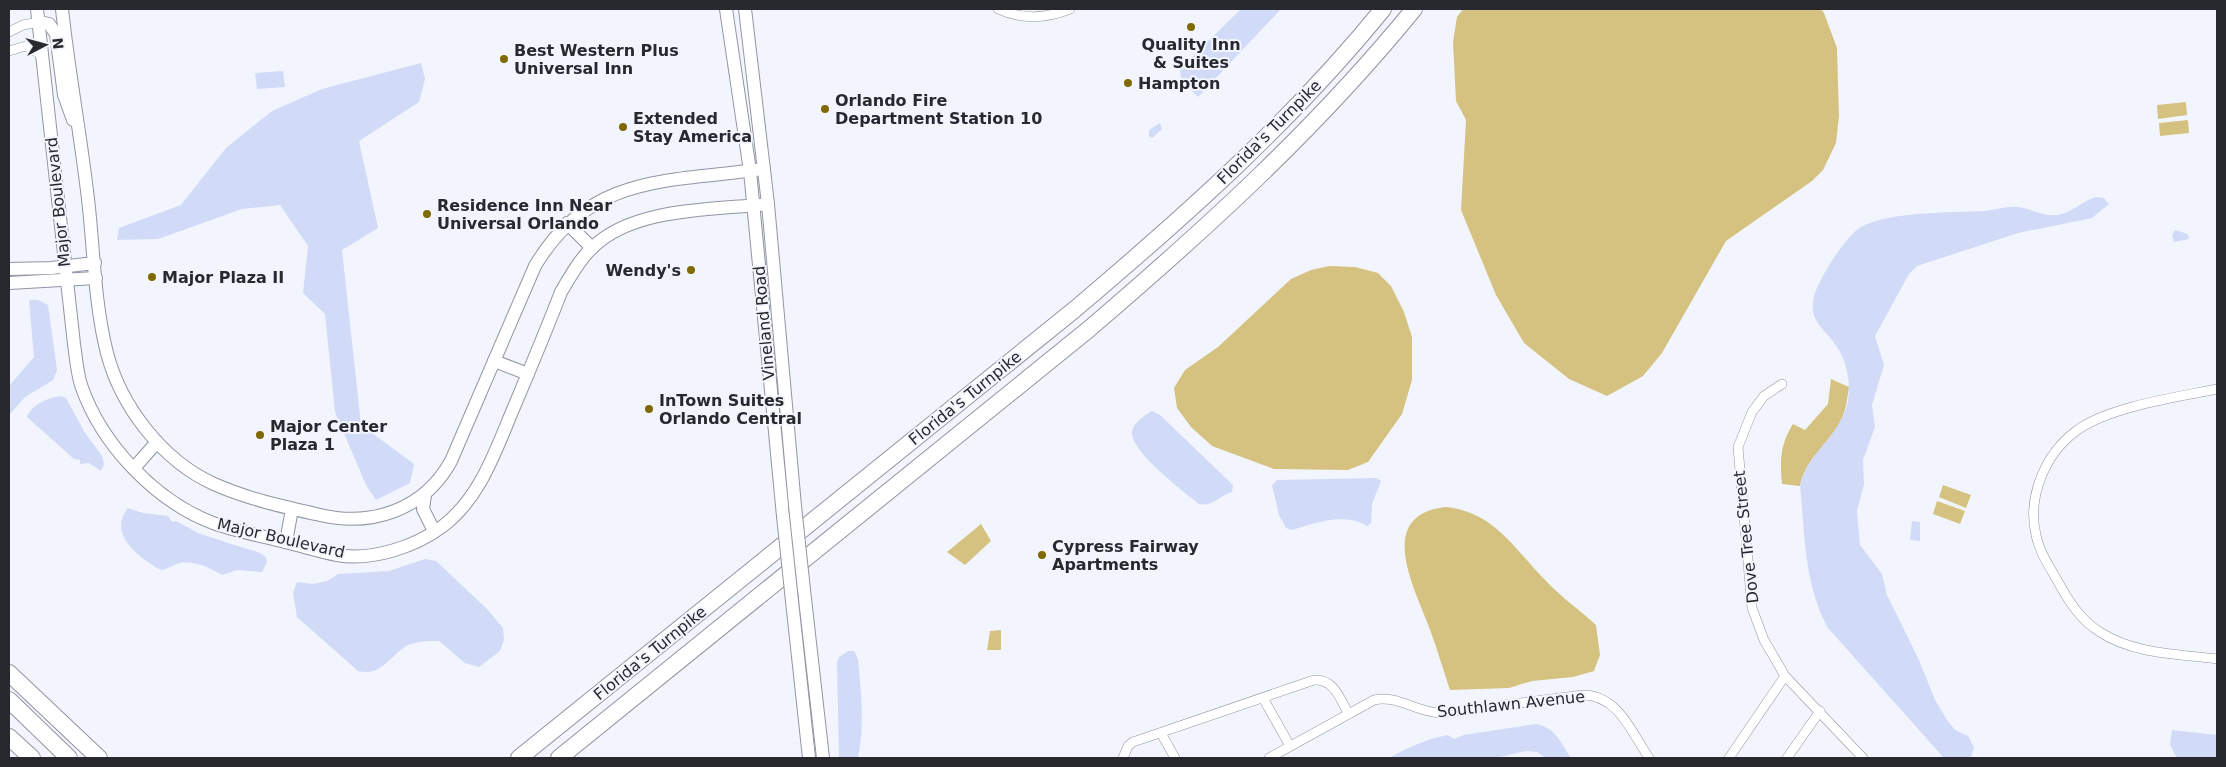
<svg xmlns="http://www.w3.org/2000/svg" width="2226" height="767" font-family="'DejaVu Sans',sans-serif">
<rect width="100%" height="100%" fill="#f2f5fd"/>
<g fill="#d5c281">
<polygon points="1463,9 1821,9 1824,13 1837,48 1839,116 1836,143 1823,170 1812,181 1726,241 1662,353 1643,376 1607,396 1569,379 1524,343 1496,295 1461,210 1466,120 1456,101 1453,42 1457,17"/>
<polygon points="2186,102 2187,115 2158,119 2157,105"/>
<polygon points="2188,120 2189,133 2160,136 2159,123"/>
<polygon points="1329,266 1355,267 1378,273 1391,286 1404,312 1412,337 1412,380 1402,414 1368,462 1348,470 1274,469 1212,446 1191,427 1177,408 1174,388 1185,370 1218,347 1291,279 1311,270"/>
<path d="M1831,379L1849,387C1847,400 1846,412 1839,424C1826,446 1805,460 1800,486L1782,484C1780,460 1780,445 1793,424L1805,430L1828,404Z"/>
<polygon points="1943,485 1971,495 1966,508 1939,497"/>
<polygon points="1937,501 1965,511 1960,524 1933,514"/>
<path d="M1446,507C1495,512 1515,550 1547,582C1562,598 1580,610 1596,625L1600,655L1594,671L1573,677L1532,681L1509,688L1450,690C1442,666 1435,641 1425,617C1410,579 1379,514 1446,507Z"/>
<polygon points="981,524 991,541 965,565 947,552"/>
<polygon points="1001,630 1001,650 987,650 990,631"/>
</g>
<g fill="#d1dbf7">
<polygon points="1241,9 1281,9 1198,97 1181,80 1180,69"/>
<polygon points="421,63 425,79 419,102 359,141 378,228 342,250 361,425 414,464 410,483 376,500 366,485 335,412 325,314 303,293 308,246 280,205 242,209 158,239 117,240 119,228 181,205 226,148 272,111 322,89"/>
<polygon points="283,71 285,87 257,89 255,73"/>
<polygon points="1160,123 1162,129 1152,138 1149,136 1149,130"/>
<path d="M2096,197L2104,198L2109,204L2092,218L2018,233L1917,266L1909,274L1875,336L1884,365L1872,405L1875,427L1863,460L1864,484L1857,511L1860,545L1882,574L1887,595L1919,660L1935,700L1947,720L1955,730L1968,736L1974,747L1971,758H1944L1828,628C1804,584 1805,535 1800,486C1806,454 1839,437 1847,405C1852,385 1847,360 1835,344C1824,329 1811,322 1813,302C1814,285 1846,235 1861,227C1891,211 1950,213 1984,211C1995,210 2007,206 2018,207C2033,209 2043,217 2058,215C2073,212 2082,201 2096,197Z"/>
<polygon points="2175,230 2188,234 2189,239 2174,242 2172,235"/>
<polygon points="29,300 38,300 48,305 57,370 53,380 25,397 9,415 9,386 34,357"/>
<path d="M60,396L66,398L85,433L102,456L104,464L101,471L89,463L80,464V460L74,459L27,417C31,405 48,398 60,396Z"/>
<path d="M1152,411L1160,415L1233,485L1232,492C1220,495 1213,507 1199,504C1183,491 1134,454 1132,434C1131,424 1145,415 1152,411Z"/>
<path d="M1376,478L1381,481L1372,504L1371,523L1367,526C1344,512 1315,523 1292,530L1286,528L1279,515L1272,485L1277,480Z"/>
<path d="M128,508L143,513L168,516L172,522L176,521L198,533L228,543L258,552L266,557L267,562L262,572L237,570L222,575C208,567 196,561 180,563C173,565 168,569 161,570C139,558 107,534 128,508Z"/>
<polygon points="1912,521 1920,522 1920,541 1910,540"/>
<path d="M425,559L436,561L486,608L503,628L504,640L500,651L479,667L465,663L439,641C429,641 417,641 408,645C390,655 382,677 358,671L297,617L293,593L297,582L313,584L327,581L338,574L389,571Z"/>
<path d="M848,651H854L858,659C861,693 865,724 858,758H839L837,663L839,657Z"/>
<path d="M1536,724C1555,727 1561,743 1571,758H1546L1537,752L1526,751L1496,758H1389C1409,747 1426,739 1448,735L1454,739L1464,735Z"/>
<polygon points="2172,730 2217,735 2217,758 2177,758 2170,745"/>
</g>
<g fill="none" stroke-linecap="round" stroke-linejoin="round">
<defs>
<g id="street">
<path d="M998,9C1022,20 1045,19 1070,9"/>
<polyline points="9,32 23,25 39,22"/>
<polyline points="9,51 26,46 42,55"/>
<polyline points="1782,384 1764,396 1752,412 1738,447 1752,608 1764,640 1785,676 1863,758"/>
<path d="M2217,389C2177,397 2108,407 2076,431C2045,454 2027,497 2036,535C2039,551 2049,566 2057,580C2068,600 2080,620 2100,632C2133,654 2179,654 2217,659"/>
<polyline points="1263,698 1290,746"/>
<polyline points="1161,733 1175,758"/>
<path d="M1123,758L1128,746L1133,742L1314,680C1334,679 1339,697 1348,713"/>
<path d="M1269,758L1374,700C1398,695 1416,712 1440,713L1583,695C1618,695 1632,733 1649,758"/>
<polyline points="1729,758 1785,676"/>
<polyline points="1787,758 1820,711"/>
</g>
<g id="secondary">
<path d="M37,9L74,344C76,358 77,372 81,385C101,444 155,501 213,523C237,532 264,536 289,543C305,547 321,552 337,555C372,561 415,547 443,526C481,497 496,449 514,407C530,369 546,331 561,292C570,277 579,260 592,248C633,207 713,210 768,204"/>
<path d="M62,9C69,75 82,142 89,208C94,256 95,306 107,353C121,407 163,461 214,484C248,499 284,507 320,515C372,527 424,510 451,461L535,266C590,173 670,182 764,169"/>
<polyline points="726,9 750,171 783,516"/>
<polyline points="745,9 768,204 795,506"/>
<polyline points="39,22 49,24 56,34 64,95 73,120"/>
<polyline points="567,223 592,248"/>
<polyline points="9,269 51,268 95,263"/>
<polyline points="9,283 96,278"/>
<polyline points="494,361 528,374"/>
<polyline points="134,468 157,442"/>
<polyline points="425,495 423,509 434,531"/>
<polyline points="286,542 292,509"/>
<polyline points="804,590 823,758"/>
<polyline points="792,601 809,758"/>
</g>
<g id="highway">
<polyline points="9,673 99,758"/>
<polyline points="9,700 69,758"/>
<polyline points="9,737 32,758"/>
<path d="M519,758L1074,310C1184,217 1292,121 1383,9"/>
<path d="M559,758L1089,329C1207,228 1316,129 1414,9"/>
</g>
</defs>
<use href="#street" stroke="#9095a1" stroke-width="10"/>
<use href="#secondary" stroke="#9095a1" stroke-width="14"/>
<use href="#highway" stroke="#9095a1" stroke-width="18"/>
<use href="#street" stroke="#fff" stroke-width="9"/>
<use href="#secondary" stroke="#fff" stroke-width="12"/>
<use href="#highway" stroke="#fff" stroke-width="16"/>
<defs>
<g id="secondary-bridge">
<polyline points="795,506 804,590"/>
<polyline points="783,516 792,601"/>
</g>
</defs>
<use href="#secondary-bridge" stroke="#9095a1" stroke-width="14" stroke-linecap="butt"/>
<use href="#secondary-bridge" stroke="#fff" stroke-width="12"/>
</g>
<g fill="#816902" stroke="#f2f5fd" stroke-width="2">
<circle cx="1191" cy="27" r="5"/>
<circle cx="504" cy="59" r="5"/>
<circle cx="1128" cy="83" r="5"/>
<circle cx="825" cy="109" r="5"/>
<circle cx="623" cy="127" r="5"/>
<circle cx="427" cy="214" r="5"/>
<circle cx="691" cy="270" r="5"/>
<circle cx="152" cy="277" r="5"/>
<circle cx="649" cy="409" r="5"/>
<circle cx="260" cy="435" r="5"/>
<circle cx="1042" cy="555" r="5"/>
</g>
<g text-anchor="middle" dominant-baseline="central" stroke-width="4" stroke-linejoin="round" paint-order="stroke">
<g font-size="16" font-weight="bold" fill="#28292e" stroke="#f2f5fd" text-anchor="start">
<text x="1191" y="44" text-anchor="middle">Quality Inn<tspan x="1191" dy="18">&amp; Suites</tspan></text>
<text x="514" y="50">Best Western Plus<tspan x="514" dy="18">Universal Inn</tspan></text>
<text x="1138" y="83">Hampton</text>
<text x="835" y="100">Orlando Fire<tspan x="835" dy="18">Department Station 10</tspan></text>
<text x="633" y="118">Extended<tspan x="633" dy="18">Stay America</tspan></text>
<text x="437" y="205">Residence Inn Near<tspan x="437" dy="18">Universal Orlando</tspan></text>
<text x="681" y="270" text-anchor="end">Wendy's</text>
<text x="162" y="277">Major Plaza II</text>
<text x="659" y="400">InTown Suites<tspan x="659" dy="18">Orlando Central</tspan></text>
<text x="270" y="426">Major Center<tspan x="270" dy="18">Plaza 1</tspan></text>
<text x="1052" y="546">Cypress Fairway<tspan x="1052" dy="18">Apartments</tspan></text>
</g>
<g font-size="16" fill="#28292e" stroke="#f2f5fd">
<text transform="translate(1269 132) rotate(-45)">Florida's Turnpike</text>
<text transform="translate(58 202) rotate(-96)">Major Boulevard</text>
<text transform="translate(764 323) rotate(-95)">Vineland Road</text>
<text transform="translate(965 398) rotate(-39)">Florida's Turnpike</text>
<text transform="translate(1746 537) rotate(-96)">Dove Tree Street</text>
<text transform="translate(281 538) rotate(13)">Major Boulevard</text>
<text transform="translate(650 653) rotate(-39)">Florida's Turnpike</text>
<text transform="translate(1511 704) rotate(-6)">Southlawn Avenue</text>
</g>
</g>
<rect width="2226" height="767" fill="none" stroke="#28292e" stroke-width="20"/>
<g transform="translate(45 45) rotate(84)" stroke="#f2f5fd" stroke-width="4" paint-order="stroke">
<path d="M0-4L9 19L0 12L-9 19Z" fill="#28292e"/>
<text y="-8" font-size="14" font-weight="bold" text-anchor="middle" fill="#28292e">N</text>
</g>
</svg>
